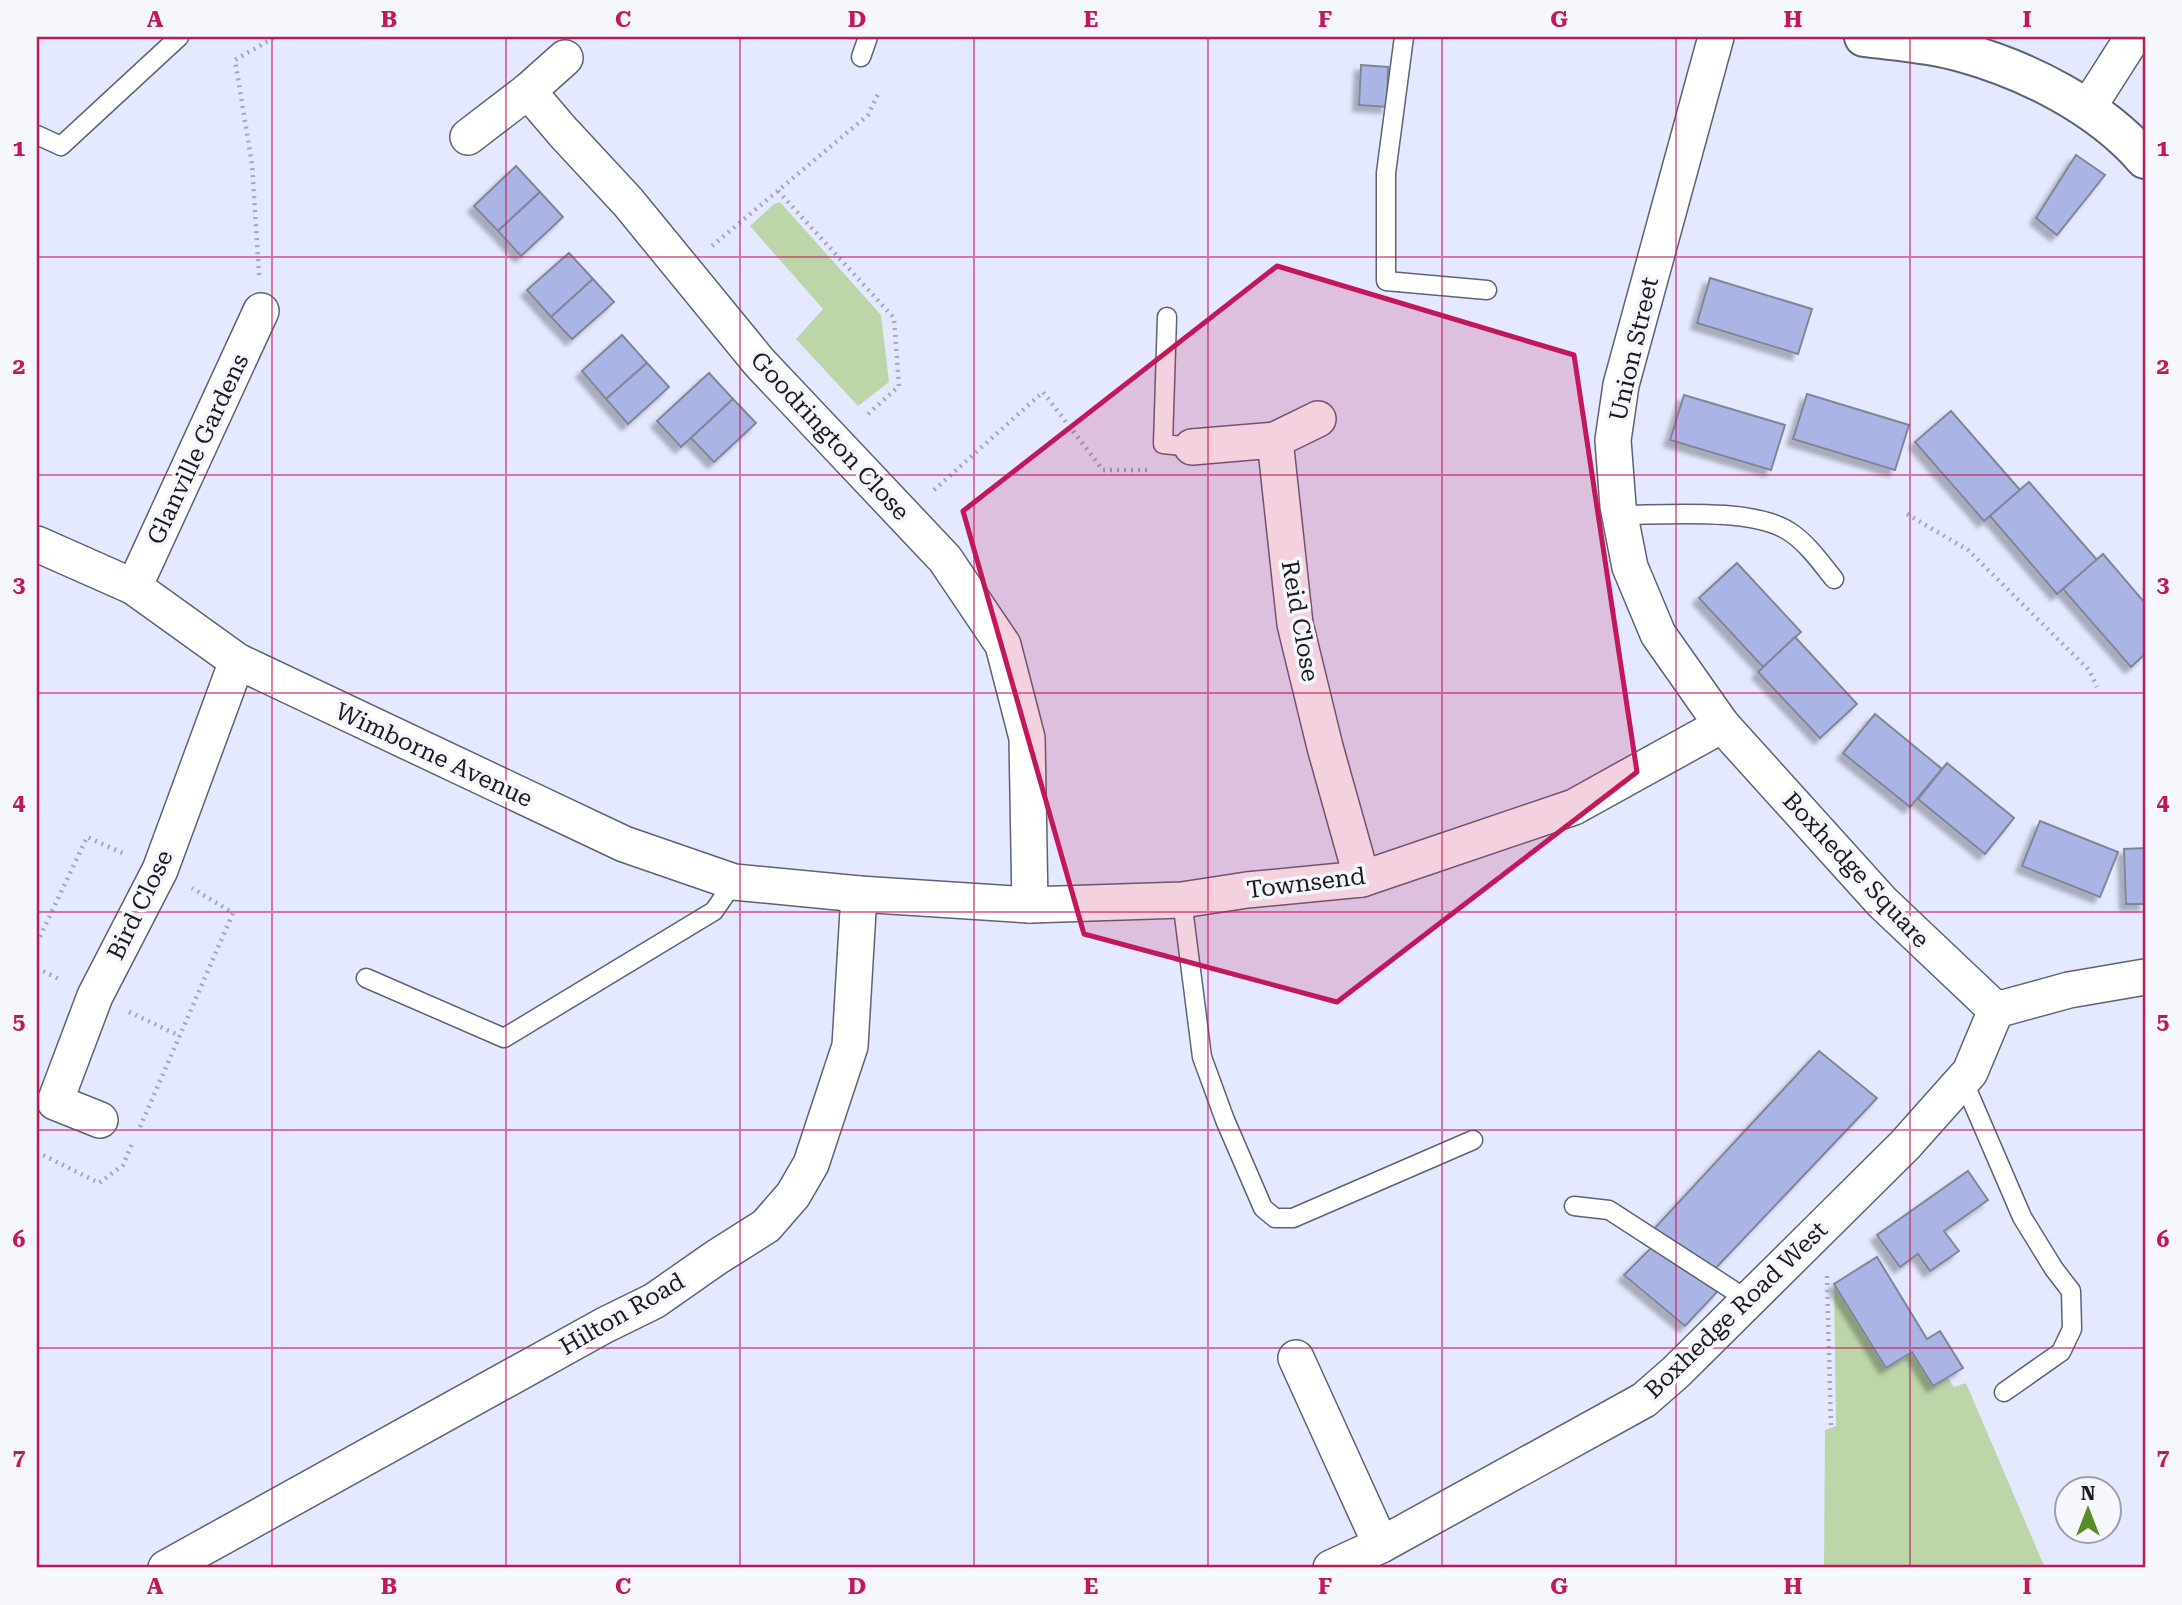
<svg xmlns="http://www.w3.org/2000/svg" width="2182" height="1605" font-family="'Roboto Serif',serif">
<defs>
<filter id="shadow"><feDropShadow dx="-6" dy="6" stdDeviation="2" flood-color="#0004"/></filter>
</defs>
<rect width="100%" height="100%" fill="#e4e9ff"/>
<g fill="#bcd6aa">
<polygon points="780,202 881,315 889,382 858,406 796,339 823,309 750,226 774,204"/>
<polygon points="1834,1284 1885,1368 1912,1352 1947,1377 1954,1387 1966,1383 2045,1568 1824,1568 1825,1430 1836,1426"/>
</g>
<g fill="#abb5e5" stroke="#818599" stroke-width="2" filter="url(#shadow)">
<polygon points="1361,65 1388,67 1387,107 1359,105"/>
<polygon points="2076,155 2105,175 2057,235 2036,218"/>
<polygon points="516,166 540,192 498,231 474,206"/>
<polygon points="540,192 563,217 521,256 498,231"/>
<polygon points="569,253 593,279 551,317 527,290"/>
<polygon points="1710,278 1812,309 1798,354 1697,323"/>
<polygon points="593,279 614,302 572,339 551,317"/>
<polygon points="622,335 647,363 606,399 582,371"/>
<polygon points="647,363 669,387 628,424 606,399"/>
<polygon points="709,373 733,399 681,447 657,421"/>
<polygon points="1807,394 1909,425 1895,470 1793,439"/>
<polygon points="1684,395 1785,425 1771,470 1670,440"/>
<polygon points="733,399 756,423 714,462 691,438"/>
<polygon points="1951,411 2020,490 1984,521 1915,442"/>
<polygon points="2029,482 2097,560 2057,594 1990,516"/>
<polygon points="2103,554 2145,603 2145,654 2131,667 2063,589"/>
<polygon points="1737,563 1801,632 1763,667 1699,598"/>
<polygon points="1795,637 1857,704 1820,738 1758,672"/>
<polygon points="1875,714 1942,769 1910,807 1843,753"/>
<polygon points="1947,763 2014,818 1985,854 1918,799"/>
<polygon points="2040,821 2118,852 2100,897 2022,866"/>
<polygon points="2145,848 2145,904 2126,904 2124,849"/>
<polygon points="1819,1051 1877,1098 1712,1272 1653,1230"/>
<polygon points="1968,1171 1988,1200 1944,1231 1959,1251 1930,1271 1918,1254 1900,1267 1877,1235"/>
<polygon points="1653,1246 1718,1291 1685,1326 1624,1275"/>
<polygon points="1877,1257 1927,1339 1940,1331 1963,1368 1933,1386 1912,1352 1886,1368 1834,1284"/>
</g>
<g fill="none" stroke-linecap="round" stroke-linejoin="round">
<defs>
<g id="service">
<polyline points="1404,37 1386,173 1386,281 1487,290"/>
<polyline points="861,57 868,37"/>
<polyline points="37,135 61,146 179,37"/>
<polyline points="1167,317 1163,444 1192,447"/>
<path d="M1620,515C1663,515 1754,507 1790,532C1808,544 1821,563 1834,579"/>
<polyline points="1182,900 1202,1057 1225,1120 1263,1208 1275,1218 1293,1218 1473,1140"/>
<polyline points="366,978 504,1038 714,911 734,882"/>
<polyline points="1963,1080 2022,1217 2054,1269 2071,1291 2072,1329 2061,1352 2004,1392"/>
<polyline points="1574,1206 1609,1210 1748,1300"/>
</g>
<g id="minor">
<polyline points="1716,37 1621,385 1613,440 1618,506 1630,567 1658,634 1722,725 1882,902 1996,1010"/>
<polyline points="528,91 565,58"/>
<polyline points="2087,109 2133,37"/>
<polyline points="468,137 528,91 563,132 628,202 759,362 945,559 1003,645 1027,738 1030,905"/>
<polyline points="1275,440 1318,419"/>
<polyline points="1192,447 1275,440 1295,624 1325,747 1362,879"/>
<polyline points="37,544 134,587 237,661 624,844 734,882 859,894 1030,905 1182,900 1247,890 1362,879 1574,807 1722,725"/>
<polyline points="134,587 261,311"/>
<polyline points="1996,1010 2069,990 2145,977"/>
<polyline points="100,1120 55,1102 95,996 160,870 237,661"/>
<polyline points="1296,1358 1381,1545"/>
<polyline points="166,1568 605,1325 654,1301 717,1257 766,1226 793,1195 811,1164 850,1046 859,894"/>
<polyline points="1331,1568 1381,1545 1644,1400 1676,1372 1905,1145 1970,1072 1996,1010"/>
</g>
<path id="secondary" d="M1864,37C1896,41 1930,43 1961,52C2027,70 2100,107 2145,159"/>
</defs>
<use href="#service" stroke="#5e6274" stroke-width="21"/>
<use href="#minor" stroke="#5e6274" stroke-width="38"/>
<use href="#secondary" stroke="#5e6274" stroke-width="42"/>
<g stroke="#a4a8b9" stroke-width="4.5" stroke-dasharray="2 5" stroke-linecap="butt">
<polyline points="778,191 894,318 899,386 865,417"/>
<polyline points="712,246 868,115 879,92"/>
<polyline points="259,275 252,164 235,60 275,37"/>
<polyline points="934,490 1043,392 1103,470 1147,470"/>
<polyline points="1907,514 1968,550 2089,670 2097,687"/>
<polyline points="37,943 87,837 125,854"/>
<polyline points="37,968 61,980"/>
<polyline points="129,1012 180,1036"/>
<polyline points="140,1127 233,913 192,888"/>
<polyline points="37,1152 99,1183 123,1165 132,1144"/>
<polyline points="1827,1276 1831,1428"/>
</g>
<use href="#service" stroke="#fff" stroke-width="18"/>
<use href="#minor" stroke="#fff" stroke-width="35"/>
<use href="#secondary" stroke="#fff" stroke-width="38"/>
</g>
<path fill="#c2185b" fill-opacity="0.2" stroke="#c2185b" stroke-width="5" stroke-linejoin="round" d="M1277,266L1574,355L1637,772L1337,1002L1084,934L963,511Z"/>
<path fill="none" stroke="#c2185b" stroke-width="2" stroke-opacity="0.55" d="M272,37V1568M506,37V1568M740,37V1568M974,37V1568M1208,37V1568M1442,37V1568M1676,37V1568M1910,37V1568M37,257H2145M37,475H2145M37,693H2145M37,912H2145M37,1130H2145M37,1348H2145"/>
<g text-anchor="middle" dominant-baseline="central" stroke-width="7" stroke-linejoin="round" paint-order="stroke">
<g font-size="24" fill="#1a1b23" stroke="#f6f7fc">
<text transform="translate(1634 349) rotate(-77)">Union Street</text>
<text transform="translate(830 436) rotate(47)">Goodrington Close</text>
<text transform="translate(198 449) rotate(-65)">Glanville Gardens</text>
<text transform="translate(1300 621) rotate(80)">Reid Close</text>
<text transform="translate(434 755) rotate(25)">Wimborne Avenue</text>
<text transform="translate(1856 870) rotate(47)">Boxhedge Square</text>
<text transform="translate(1306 883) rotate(-7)">Townsend</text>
<text transform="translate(140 905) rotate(-64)">Bird Close</text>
<text transform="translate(1736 1310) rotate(-44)">Boxhedge Road West</text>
<text transform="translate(622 1314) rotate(-30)">Hilton Road</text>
</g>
</g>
<rect width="2182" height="1605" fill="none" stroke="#f6f7fc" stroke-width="77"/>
<g transform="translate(2088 1510)"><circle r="33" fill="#f6f7fc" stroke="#9e9fa5" stroke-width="2"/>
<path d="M0-5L12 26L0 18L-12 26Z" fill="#598d25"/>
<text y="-10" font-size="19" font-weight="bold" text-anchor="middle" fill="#1a1b23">N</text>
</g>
<rect x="38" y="38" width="2106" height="1528" fill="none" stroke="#c2185b" stroke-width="2.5"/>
<g font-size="23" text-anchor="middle" font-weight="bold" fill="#c2185b">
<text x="155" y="27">A</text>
<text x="389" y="27">B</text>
<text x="623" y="27">C</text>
<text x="857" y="27">D</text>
<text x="1091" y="27">E</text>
<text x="1325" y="27">F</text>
<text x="1559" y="27">G</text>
<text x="1793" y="27">H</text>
<text x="2027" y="27">I</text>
<text x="19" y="156">1</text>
<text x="2163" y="156">1</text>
<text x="19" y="374">2</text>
<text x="2163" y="374">2</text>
<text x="19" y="592">3</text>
<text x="2163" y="592">3</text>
<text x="19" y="810">4</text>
<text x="2163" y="810">4</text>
<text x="19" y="1029">5</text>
<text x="2163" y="1029">5</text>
<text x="19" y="1247">6</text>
<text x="2163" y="1247">6</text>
<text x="19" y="1465">7</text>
<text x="2163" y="1465">7</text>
<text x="155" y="1594">A</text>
<text x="389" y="1594">B</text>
<text x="623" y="1594">C</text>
<text x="857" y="1594">D</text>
<text x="1091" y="1594">E</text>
<text x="1325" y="1594">F</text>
<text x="1559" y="1594">G</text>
<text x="1793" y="1594">H</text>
<text x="2027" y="1594">I</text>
</g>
</svg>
